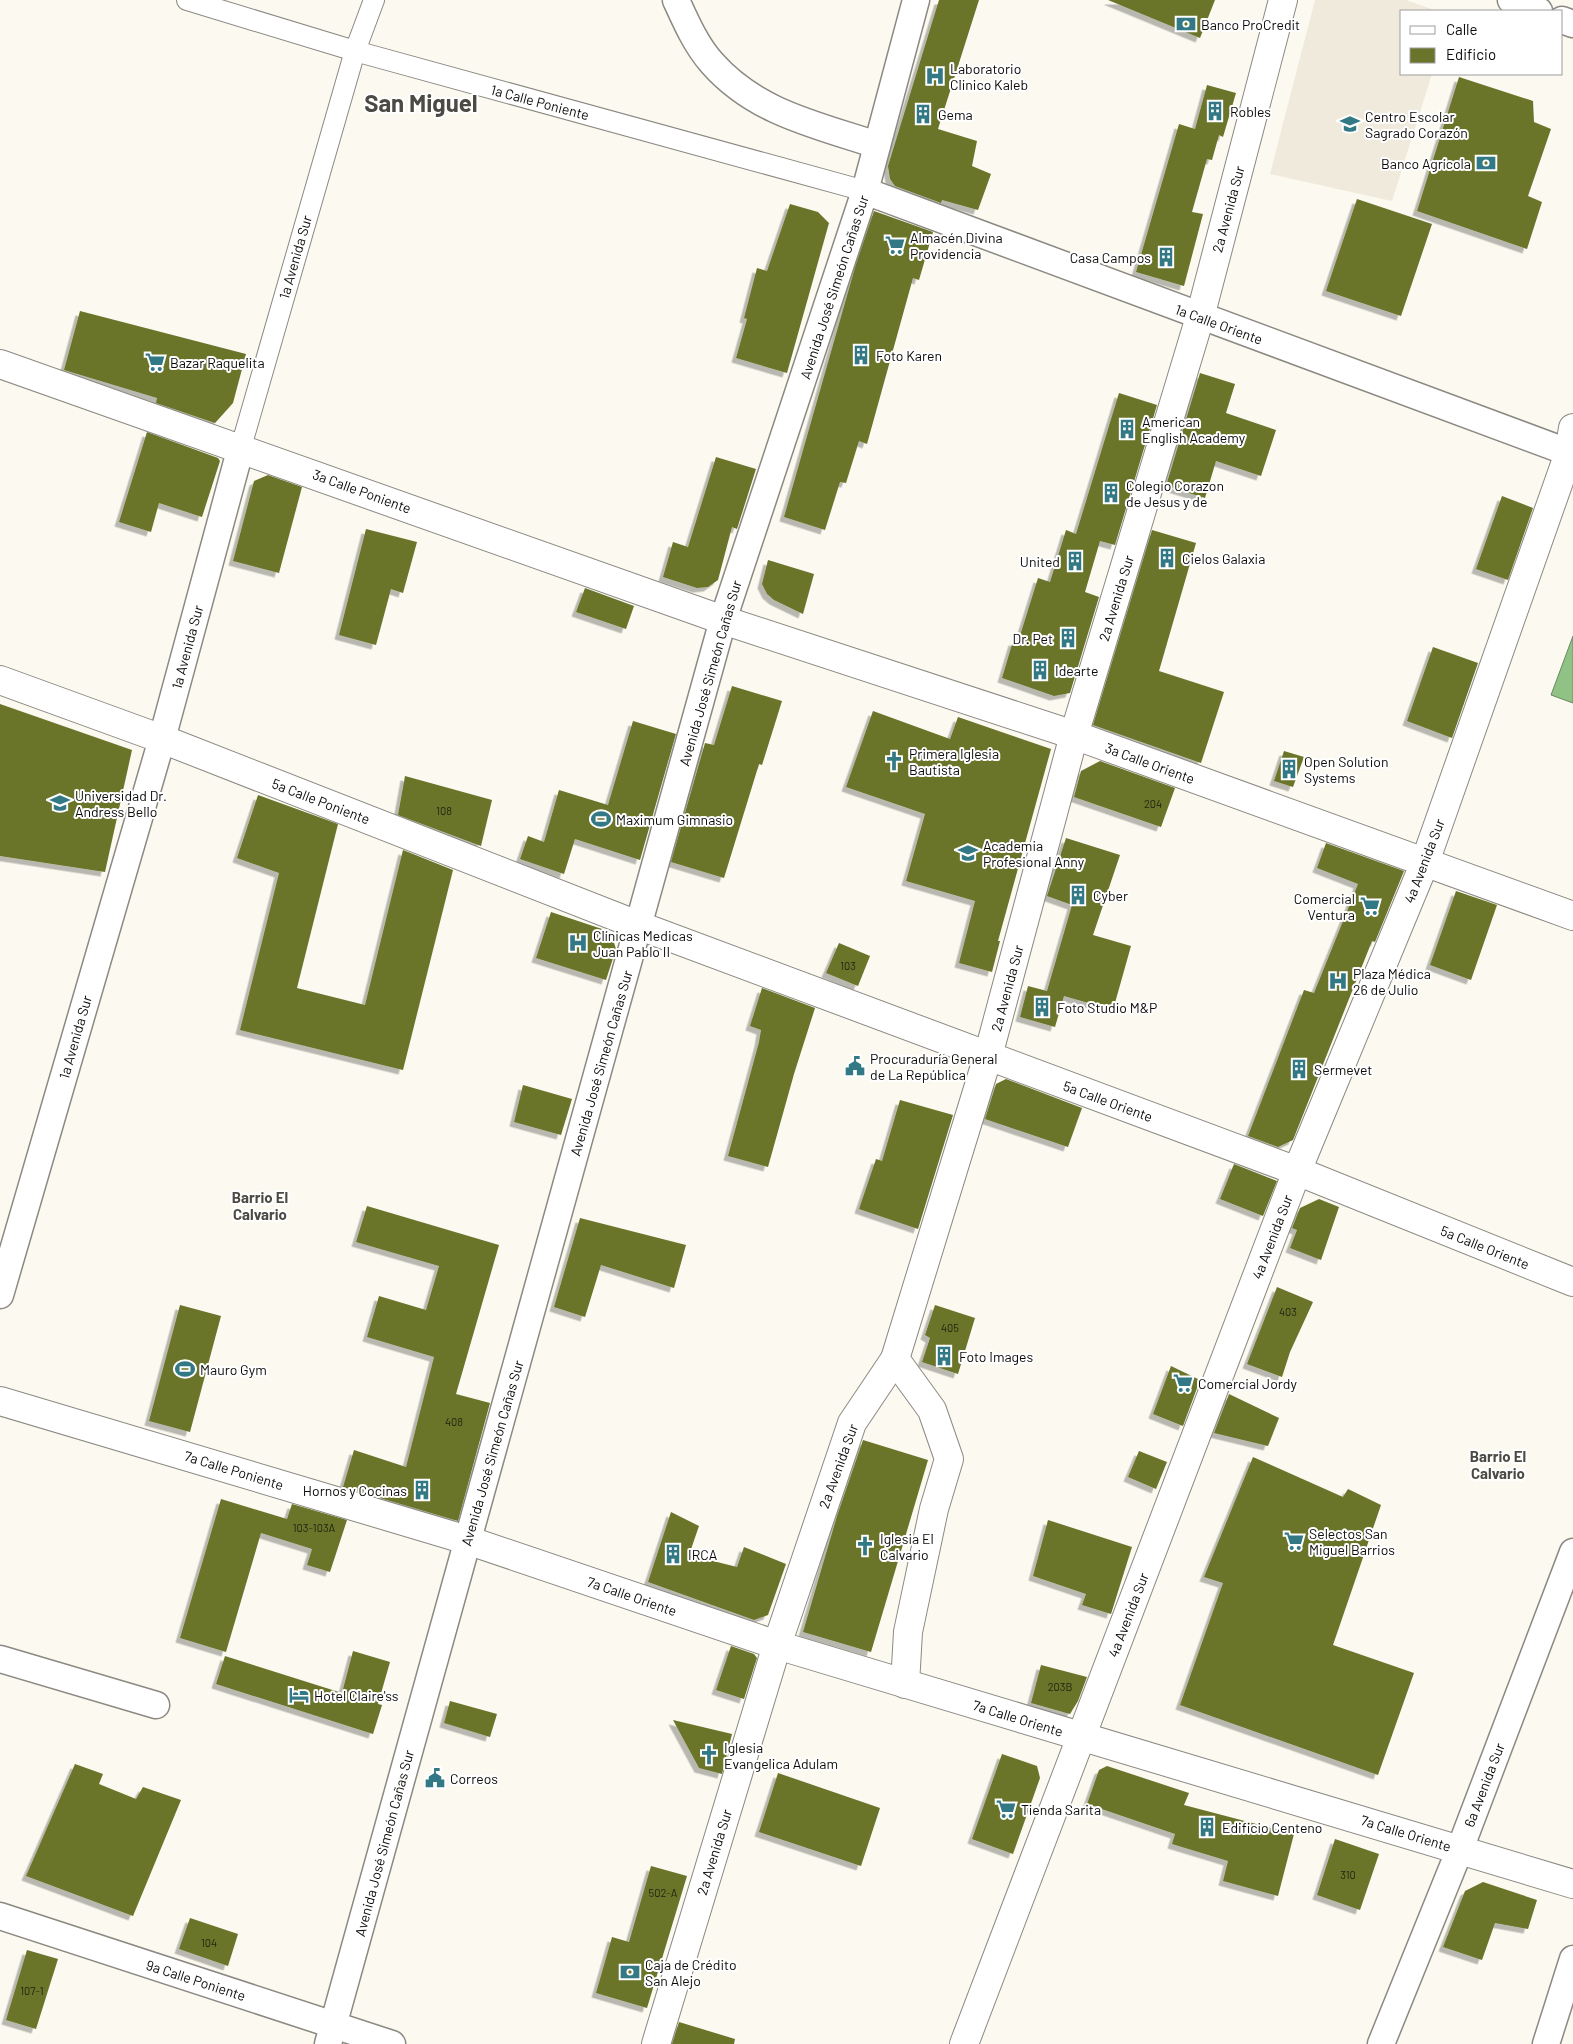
<svg xmlns="http://www.w3.org/2000/svg" width="1573" height="2044" font-family="Barlow,sans-serif">
<defs>
<filter id="shadow"><feDropShadow dx="-4.5" dy="4.5" stdDeviation="0" flood-color="#0004"/></filter>
</defs>
<rect width="100%" height="100%" fill="#fbf9f0"/>
<polygon fill="#efeadc" points="1315,0 1406,0 1437,11 1402,11 1402,74 1432,74 1392,201 1270,174"/>
<polygon fill="#90c185" stroke="#688a60" points="1573,636 1573,703 1551,695"/>
<g fill="#6a742b" filter="url(#shadow)">
<polygon points="939,0 979,0 938,129 977,141 972,166 991,174 978,210 942,200 941,203 895,186 890,179 888,166"/>
<polygon points="1108,0 1215,0 1200,38"/>
<polygon points="1459,77 1533,101 1534,122 1551,129 1528,196 1542,202 1527,249 1417,211"/>
<polygon points="1207,85 1236,93 1223,137 1219,135 1212,160 1207,159 1192,212 1203,214 1184,286 1136,272 1179,124 1195,129"/>
<polygon points="1357,199 1432,224 1401,316 1326,291"/>
<polygon points="790,204 818,212 829,223 787,373 736,358 747,319 744,318 757,268 767,271"/>
<polygon points="874,211 933,232 919,280 913,278 867,444 859,441 846,483 840,482 825,530 784,517 856,264"/>
<polygon points="80,311 246,354 233,403 215,423 156,403 157,398 64,370"/>
<polygon points="1200,373 1235,384 1226,413 1276,430 1261,476 1216,461 1205,498 1166,486"/>
<polygon points="1119,393 1157,405 1115,545 1100,541 1085,592 1099,597 1070,693 1054,696 1002,678 1013,641 1018,642 1038,578 1050,582 1066,530 1076,534"/>
<polygon points="147,432 218,458 220,461 202,517 159,503 151,532 119,522"/>
<polygon points="716,457 756,469 737,529 732,527 718,580 708,587 697,588 663,577 673,542 688,547"/>
<polygon points="268,475 302,487 279,573 233,561 254,481"/>
<polygon points="1502,496 1533,508 1508,580 1476,569"/>
<polygon points="366,529 417,542 403,593 391,589 376,645 339,635"/>
<polygon points="1152,530 1196,543 1159,671 1224,692 1201,763 1093,725"/>
<polygon points="768,560 814,574 803,614 774,600 767,594 762,584"/>
<polygon points="585,588 634,606 626,629 576,612"/>
<polygon points="1433,647 1478,663 1452,738 1407,721"/>
<polygon points="732,686 782,701 762,765 759,764 724,878 671,862 705,743 714,745"/>
<polygon points="0,704 132,750 105,872 0,856"/>
<polygon points="873,711 950,739 958,717 1051,749 998,941 1000,941 992,972 959,963 975,901 906,881 925,814 846,787"/>
<polygon points="633,721 676,734 640,860 575,839 564,874 520,859 528,836 544,842 559,790 608,805"/>
<polygon points="1284,751 1304,757 1293,787 1274,781"/>
<polygon points="1100,761 1175,788 1161,827 1074,797 1081,771"/>
<polygon points="405,776 492,800 481,846 398,815"/>
<polygon points="258,795 338,824 297,988 365,1005 403,850 453,870 403,1070 240,1030 279,873 237,858"/>
<polygon points="1066,838 1120,855 1093,935 1131,946 1113,1010 1064,996 1055,1027 1020,1017 1028,986 1047,991 1072,905 1047,896"/>
<polygon points="1326,843 1404,871 1375,942 1372,941 1293,1140 1278,1147 1248,1136 1304,990 1314,993 1358,884 1317,868"/>
<polygon points="1456,891 1497,905 1471,980 1430,965"/>
<polygon points="551,912 605,930 612,936 616,949 606,980 536,958"/>
<polygon points="839,943 870,956 858,986 826,973"/>
<polygon points="762,988 815,1008 794,1074 768,1167 728,1156 759,1042 761,1030 750,1026"/>
<polygon points="1006,1079 1082,1108 1068,1147 985,1119 996,1084"/>
<polygon points="523,1085 572,1099 561,1135 514,1122"/>
<polygon points="900,1100 953,1115 918,1229 859,1209 876,1159 882,1161"/>
<polygon points="1234,1164 1277,1181 1263,1216 1220,1199"/>
<polygon points="1319,1199 1339,1207 1321,1260 1290,1248 1297,1230 1292,1228 1300,1208"/>
<polygon points="367,1206 499,1245 456,1394 490,1403 458,1521 343,1487 354,1450 406,1467 434,1357 367,1337 379,1296 426,1310 439,1266 356,1242"/>
<polygon points="580,1218 686,1245 674,1288 601,1265 585,1317 554,1307"/>
<polygon points="1277,1287 1313,1302 1290,1352 1282,1377 1247,1364"/>
<polygon points="180,1305 221,1316 190,1432 149,1421"/>
<polygon points="935,1305 975,1318 958,1374 922,1362 930,1338 925,1335"/>
<polygon points="1171,1366 1200,1380 1183,1426 1153,1414"/>
<polygon points="1229,1394 1279,1418 1268,1446 1214,1433"/>
<polygon points="863,1440 928,1460 871,1652 803,1632 837,1516"/>
<polygon points="1139,1451 1167,1462 1156,1489 1128,1477"/>
<polygon points="1253,1457 1343,1497 1348,1489 1381,1505 1333,1645 1414,1673 1378,1775 1180,1705 1223,1583 1204,1577"/>
<polygon points="221,1499 287,1519 292,1504 347,1520 330,1572 307,1565 312,1549 261,1533 226,1652 180,1638"/>
<polygon points="671,1512 699,1526 689,1555 737,1567 744,1547 786,1564 768,1615 754,1620 648,1582"/>
<polygon points="1048,1520 1132,1547 1111,1614 1082,1605 1086,1594 1033,1576"/>
<polygon points="731,1646 754,1654 757,1658 744,1699 716,1690"/>
<polygon points="353,1651 390,1662 378,1704 382,1705 373,1734 216,1684 225,1656 342,1693"/>
<polygon points="1041,1665 1087,1677 1078,1701 1070,1714 1031,1703"/>
<polygon points="450,1701 497,1714 490,1737 444,1723"/>
<polygon points="673,1720 732,1734 722,1774 699,1768"/>
<polygon points="1002,1754 1037,1766 1040,1778 1013,1854 972,1839"/>
<polygon points="75,1764 103,1774 99,1784 136,1799 143,1787 181,1800 133,1916 26,1876"/>
<polygon points="1107,1766 1189,1793 1184,1805 1294,1834 1278,1896 1223,1881 1228,1861 1172,1844 1175,1834 1087,1804 1099,1770"/>
<polygon points="778,1773 880,1808 861,1866 759,1832"/>
<polygon points="1335,1839 1379,1854 1360,1910 1317,1895"/>
<polygon points="651,1866 687,1876 647,2008 596,1993 612,1937 629,1942"/>
<polygon points="1483,1882 1537,1900 1528,1929 1495,1923 1482,1960 1443,1947 1465,1891"/>
<polygon points="190,1918 238,1934 228,1966 179,1949"/>
<polygon points="27,1950 58,1959 36,2029 6,2020"/>
<polygon points="679,2022 735,2039 734,2044 672,2044"/>
</g>
<g fill="none" stroke-linecap="round" stroke-linejoin="round">
<defs>
<g id="pedestrian">
<polyline points="187,0 355,51 865,191"/>
<polyline points="241,447 355,51 374,0"/>
</g>
<g id="minor">
<path d="M676,0C686,22 696,45 712,63C756,113 817,125 877,145"/>
<polyline points="1511,0 1539,11"/>
<polyline points="1562,20 1573,24"/>
<polyline points="865,191 1573,454"/>
<polyline points="0,1295 162,739 241,447"/>
<polyline points="0,1659 156,1705"/>
<polyline points="0,1916 392,2044"/>
<polyline points="328,2044 723,620 865,191 916,0"/>
<polyline points="1381,2044 1460,1849 1573,1552"/>
<polyline points="1546,2044 1573,1959"/>
</g>
<g id="tertiary">
<polyline points="0,364 723,620 1074,735 1573,916"/>
<polyline points="0,680 162,739 640,926 1297,1171 1573,1282"/>
<polyline points="895,1359 932,1410 949,1459 934,1509 908,1632 905,1684"/>
<polyline points="0,1401 467,1540 777,1645 1573,1884"/>
</g>
<g id="secondary">
<polyline points="656,2044 777,1645 852,1423 895,1359 988,1056 1074,735 1200,317 1283,0"/>
<polyline points="964,2044 1297,1171 1425,862 1569,453 1573,428"/>
</g>
</defs>
<use href="#pedestrian" stroke="#8b8982" stroke-width="22"/>
<use href="#minor" stroke="#8b8982" stroke-width="29"/>
<use href="#tertiary" stroke="#8b8982" stroke-width="30"/>
<use href="#secondary" stroke="#8b8982" stroke-width="30"/>
<use href="#pedestrian" stroke="#fff" stroke-width="20"/>
<use href="#minor" stroke="#fff" stroke-width="26"/>
<use href="#tertiary" stroke="#fff" stroke-width="28"/>
<use href="#secondary" stroke="#fff" stroke-width="28"/>
</g>
<defs>
<symbol id="bank-bare" viewBox="-9 -9 18 18"><path d="M-6-4H6V4H-6ZM0-2.3a2.3 2.3 0 1 0 0 4.6a2.3 2.3 0 1 0 0-4.6Z" fill="#337985" stroke="#fff" stroke-width="2.5" paint-order="stroke"/></symbol>
<symbol id="hospital-bare" viewBox="-9 -9 18 18"><path d="M-5-5h3v3.5h4V-5h3V5h-3V1.5h-4V5h-3Z" fill="#337985" stroke="#fff" stroke-width="2.5" paint-order="stroke"/></symbol>
<symbol id="building-bare" viewBox="-9 -9 18 18"><path d="M-4-6H4V6H1V3H-1V6H-4ZM-2.5-4.3h1.7v1.8h-1.7ZM.8-4.3h1.7v1.8H.8ZM-2.5-1h1.7V.8h-1.7ZM.8-1h1.7V.8H.8Z" fill="#337985" stroke="#fff" stroke-width="2.5" paint-order="stroke"/></symbol>
<symbol id="school-bare" viewBox="-9 -9 18 18"><path d="M0-5L7-2L0 1L-7-2ZM-4 1L0 2.5L4 1V4Q0 6-4 4Z" fill="#337985" stroke="#fff" stroke-width="2.5" paint-order="stroke"/></symbol>
<symbol id="supermarket-bare" viewBox="-9 -9 18 18"><path d="M-6-5.5h2.5l.6 2H6L4.5 2H-2.5L-4.4-4H-6ZM-1.5 3.2a1.3 1.3 0 1 0 .1 0ZM3 3.2a1.3 1.3 0 1 0 .1 0Z" fill="#337985" stroke="#fff" stroke-width="2.5" paint-order="stroke"/></symbol>
<symbol id="church-bare" viewBox="-9 -9 18 18"><path d="M-1.2-6h2.4v3.5h3.3v2.4h-3.3V6h-2.4V-.1h-3.3v-2.4h3.3Z" fill="#337985" stroke="#fff" stroke-width="2.5" paint-order="stroke"/></symbol>
<symbol id="university-bare" viewBox="-9 -9 18 18"><path d="M0-5L7-2L0 1L-7-2ZM-4 1L0 2.5L4 1V4Q0 6-4 4Z" fill="#337985" stroke="#fff" stroke-width="2.5" paint-order="stroke"/></symbol>
<symbol id="stadium-bare" viewBox="-9 -9 18 18"><path d="M0-5a6.5 5 0 1 0 0 10a6.5 5 0 1 0 0-10ZM-3.5-1.8h7v3.6h-7Z" fill="#337985" stroke="#fff" stroke-width="2.5" paint-order="stroke"/></symbol>
<symbol id="civic-bare" viewBox="-9 -9 18 18"><path d="M-.6-6.5H3V-4.5H.6V-3L4-1V1h2V6H-6V1h2V-1L-.6-3ZM-1.2 2.5V6h2.4V2.5Z" fill="#337985" stroke="#fff" stroke-width="2.5" paint-order="stroke"/></symbol>
<symbol id="hotel-bare" viewBox="-9 -9 18 18"><path d="M-6-4.5h1.5V1H6V5H4.5V3h-9V5H-6ZM-4 0a1.8 1.8 0 1 1 3.6 0ZM.5 0V-2.5h3Q6-2.5 6 0Z" fill="#337985" stroke="#fff" stroke-width="2.5" paint-order="stroke"/></symbol>
</defs>
<g fill-rule="evenodd">
<use href="#bank-bare" x="1172" y="10" width="28" height="28"/>
<use href="#hospital-bare" x="921" y="62" width="28" height="28"/>
<use href="#building-bare" x="1201" y="97" width="28" height="28"/>
<use href="#building-bare" x="909" y="100" width="28" height="28"/>
<use href="#school-bare" x="1336" y="110" width="28" height="28"/>
<use href="#bank-bare" x="1472" y="149" width="28" height="28"/>
<use href="#supermarket-bare" x="881" y="231" width="28" height="28"/>
<use href="#building-bare" x="1152" y="243" width="28" height="28"/>
<use href="#building-bare" x="847" y="341" width="28" height="28"/>
<use href="#supermarket-bare" x="141" y="348" width="28" height="28"/>
<use href="#building-bare" x="1113" y="415" width="28" height="28"/>
<use href="#building-bare" x="1097" y="479" width="28" height="28"/>
<use href="#building-bare" x="1153" y="544" width="28" height="28"/>
<use href="#building-bare" x="1061" y="547" width="28" height="28"/>
<use href="#building-bare" x="1054" y="624" width="28" height="28"/>
<use href="#building-bare" x="1026" y="656" width="28" height="28"/>
<use href="#church-bare" x="880" y="747" width="28" height="28"/>
<use href="#building-bare" x="1275" y="755" width="28" height="28"/>
<use href="#university-bare" x="46" y="789" width="28" height="28"/>
<use href="#stadium-bare" x="587" y="805" width="28" height="28"/>
<use href="#school-bare" x="954" y="839" width="28" height="28"/>
<use href="#building-bare" x="1064" y="881" width="28" height="28"/>
<use href="#supermarket-bare" x="1356" y="892" width="28" height="28"/>
<use href="#hospital-bare" x="564" y="929" width="28" height="28"/>
<use href="#hospital-bare" x="1324" y="967" width="28" height="28"/>
<use href="#building-bare" x="1028" y="993" width="28" height="28"/>
<use href="#civic-bare" x="841" y="1052" width="28" height="28"/>
<use href="#building-bare" x="1285" y="1055" width="28" height="28"/>
<use href="#building-bare" x="930" y="1342" width="28" height="28"/>
<use href="#stadium-bare" x="171" y="1355" width="28" height="28"/>
<use href="#supermarket-bare" x="1169" y="1369" width="28" height="28"/>
<use href="#building-bare" x="408" y="1476" width="28" height="28"/>
<use href="#supermarket-bare" x="1280" y="1527" width="28" height="28"/>
<use href="#church-bare" x="851" y="1532" width="28" height="28"/>
<use href="#building-bare" x="659" y="1540" width="28" height="28"/>
<use href="#hotel-bare" x="285" y="1681" width="28" height="28"/>
<use href="#church-bare" x="695" y="1741" width="28" height="28"/>
<use href="#civic-bare" x="421" y="1764" width="28" height="28"/>
<use href="#supermarket-bare" x="992" y="1795" width="28" height="28"/>
<use href="#building-bare" x="1193" y="1813" width="28" height="28"/>
<use href="#bank-bare" x="616" y="1958" width="28" height="28"/>
</g>
<g text-anchor="middle" dominant-baseline="central" stroke-width="4" stroke-linejoin="round" paint-order="stroke">
<g font-size="11" fill="#242512">
<text x="1153" y="803">204</text>
<text x="444" y="810">108</text>
<text x="848" y="965">103</text>
<text x="1288" y="1311">403</text>
<text x="950" y="1327">405</text>
<text x="454" y="1421">408</text>
<text x="314" y="1527">103-103A</text>
<text x="1060" y="1686">203B</text>
<text x="1348" y="1874">310</text>
<text x="663" y="1892">502-A</text>
<text x="209" y="1942">104</text>
<text x="32" y="1990">107-1</text>
</g>
<g font-size="14" fill="#0c0b09" stroke="#fff" text-anchor="start">
<text x="1201" y="24">Banco ProCredit</text>
<text x="950" y="68">Laboratorio<tspan x="950" dy="16">Clinico Kaleb</tspan></text>
<text x="1230" y="111">Robles</text>
<text x="938" y="114">Gema</text>
<text x="1365" y="116">Centro Escolar<tspan x="1365" dy="16">Sagrado Corazón</tspan></text>
<text x="1471" y="163" text-anchor="end">Banco Agrícola</text>
<text x="910" y="237">Almacén Divina<tspan x="910" dy="16">Providencia</tspan></text>
<text x="1151" y="257" text-anchor="end">Casa Campos</text>
<text x="876" y="355">Foto Karen</text>
<text x="170" y="362">Bazar Raquelita</text>
<text x="1142" y="421">American<tspan x="1142" dy="16">English Academy</tspan></text>
<text x="1126" y="485">Colegio Corazon<tspan x="1126" dy="16">de Jesus y de</tspan></text>
<text x="1182" y="558">Cielos Galaxia</text>
<text x="1060" y="561" text-anchor="end">United</text>
<text x="1053" y="638" text-anchor="end">Dr. Pet</text>
<text x="1055" y="670">Idearte</text>
<text x="909" y="753">Primera Iglesia<tspan x="909" dy="16">Bautista</tspan></text>
<text x="1304" y="761">Open Solution<tspan x="1304" dy="16">Systems</tspan></text>
<text x="75" y="795">Universidad Dr.<tspan x="75" dy="16">Andress Bello</tspan></text>
<text x="616" y="819">Maximum Gimnasio</text>
<text x="983" y="845">Academia<tspan x="983" dy="16">Profesional Anny</tspan></text>
<text x="1093" y="895">Cyber</text>
<text x="1355" y="898" text-anchor="end">Comercial<tspan x="1355" dy="16">Ventura</tspan></text>
<text x="593" y="935">Clínicas Medicas<tspan x="593" dy="16">Juan Pablo II</tspan></text>
<text x="1353" y="973">Plaza Médica<tspan x="1353" dy="16">26 de Julio</tspan></text>
<text x="1057" y="1007">Foto Studio M&amp;P</text>
<text x="870" y="1058">Procuraduría General<tspan x="870" dy="16">de La República</tspan></text>
<text x="1314" y="1069">Sermevet</text>
<text x="959" y="1356">Foto Images</text>
<text x="200" y="1369">Mauro Gym</text>
<text x="1198" y="1383">Comercial Jordy</text>
<text x="407" y="1490" text-anchor="end">Hornos y Cocinas</text>
<text x="1309" y="1533">Selectos San<tspan x="1309" dy="16">Miguel Barrios</tspan></text>
<text x="880" y="1538">Iglesia El<tspan x="880" dy="16">Calvario</tspan></text>
<text x="688" y="1554">IRCA</text>
<text x="314" y="1695">Hotel Claire'ss</text>
<text x="724" y="1747">Iglesia<tspan x="724" dy="16">Evangelica Adulam</tspan></text>
<text x="450" y="1778">Correos</text>
<text x="1021" y="1809">Tienda Sarita</text>
<text x="1222" y="1827">Edificio Centeno</text>
<text x="645" y="1964">Caja de Crédito<tspan x="645" dy="16">San Alejo</tspan></text>
</g>
<g font-size="14" fill="#0c0b09" stroke="#fff">
<text transform="translate(540 102) rotate(15)">1a Calle Poniente</text>
<text transform="translate(1228 209) rotate(-75)">2a Avenida Sur</text>
<text transform="translate(295 257) rotate(-74)">1a Avenida Sur</text>
<text transform="translate(834 287) rotate(-72)">Avenida José Simeón Cañas Sur</text>
<text transform="translate(1219 324) rotate(20)">1a Calle Oriente</text>
<text transform="translate(362 491) rotate(20)">3a Calle Poniente</text>
<text transform="translate(1116 598) rotate(-73)">2a Avenida Sur</text>
<text transform="translate(187 647) rotate(-75)">1a Avenida Sur</text>
<text transform="translate(710 673) rotate(-74)">Avenida José Simeón Cañas Sur</text>
<text transform="translate(1150 763) rotate(20)">3a Calle Oriente</text>
<text transform="translate(321 801) rotate(21)">5a Calle Poniente</text>
<text transform="translate(1424 861) rotate(-69)">4a Avenida Sur</text>
<text transform="translate(1007 988) rotate(-75)">2a Avenida Sur</text>
<text transform="translate(75 1037) rotate(-74)">1a Avenida Sur</text>
<text transform="translate(601 1063) rotate(-74)">Avenida José Simeón Cañas Sur</text>
<text transform="translate(1108 1101) rotate(20)">5a Calle Oriente</text>
<text transform="translate(1272 1237) rotate(-69)">4a Avenida Sur</text>
<text transform="translate(1485 1247) rotate(22)">5a Calle Oriente</text>
<text transform="translate(492 1453) rotate(-74)">Avenida José Simeón Cañas Sur</text>
<text transform="translate(838 1466) rotate(-70)">2a Avenida Sur</text>
<text transform="translate(234 1470) rotate(17)">7a Calle Poniente</text>
<text transform="translate(632 1596) rotate(19)">7a Calle Oriente</text>
<text transform="translate(1128 1615) rotate(-69)">4a Avenida Sur</text>
<text transform="translate(1018 1718) rotate(17)">7a Calle Oriente</text>
<text transform="translate(1484 1785) rotate(-69)">6a Avenida Sur</text>
<text transform="translate(1406 1833) rotate(17)">7a Calle Oriente</text>
<text transform="translate(384 1843) rotate(-75)">Avenida José Simeón Cañas Sur</text>
<text transform="translate(714 1852) rotate(-73)">2a Avenida Sur</text>
<text transform="translate(196 1980) rotate(18)">9a Calle Poniente</text>
</g>
<g font-size="15" font-weight="bold" fill="#4c4a44" stroke="#fff">
<text x="260" y="1197">Barrio El<tspan x="260" dy="17">Calvario</tspan></text>
<text x="1498" y="1456">Barrio El<tspan x="1498" dy="17">Calvario</tspan></text>
</g>
<g font-size="24" font-weight="bold" fill="#4c4a44" stroke="#fff">
<text x="421" y="102">San Miguel</text>
</g>
</g>
<rect x="1400" y="10" width="162" height="65" fill="#ffffff" stroke="#9e9d9d"/>
<rect x="1410" y="26" width="25" height="8" fill="#ffffff" stroke="#9e9d9d"/>
<text x="1446" y="35" font-size="15" fill="#0c0b09">Calle</text>
<rect x="1410" y="48" width="25" height="15" fill="#6a742b" stroke="#9e9d9d"/>
<text x="1446" y="60" font-size="15" fill="#0c0b09">Edificio</text>
</svg>
